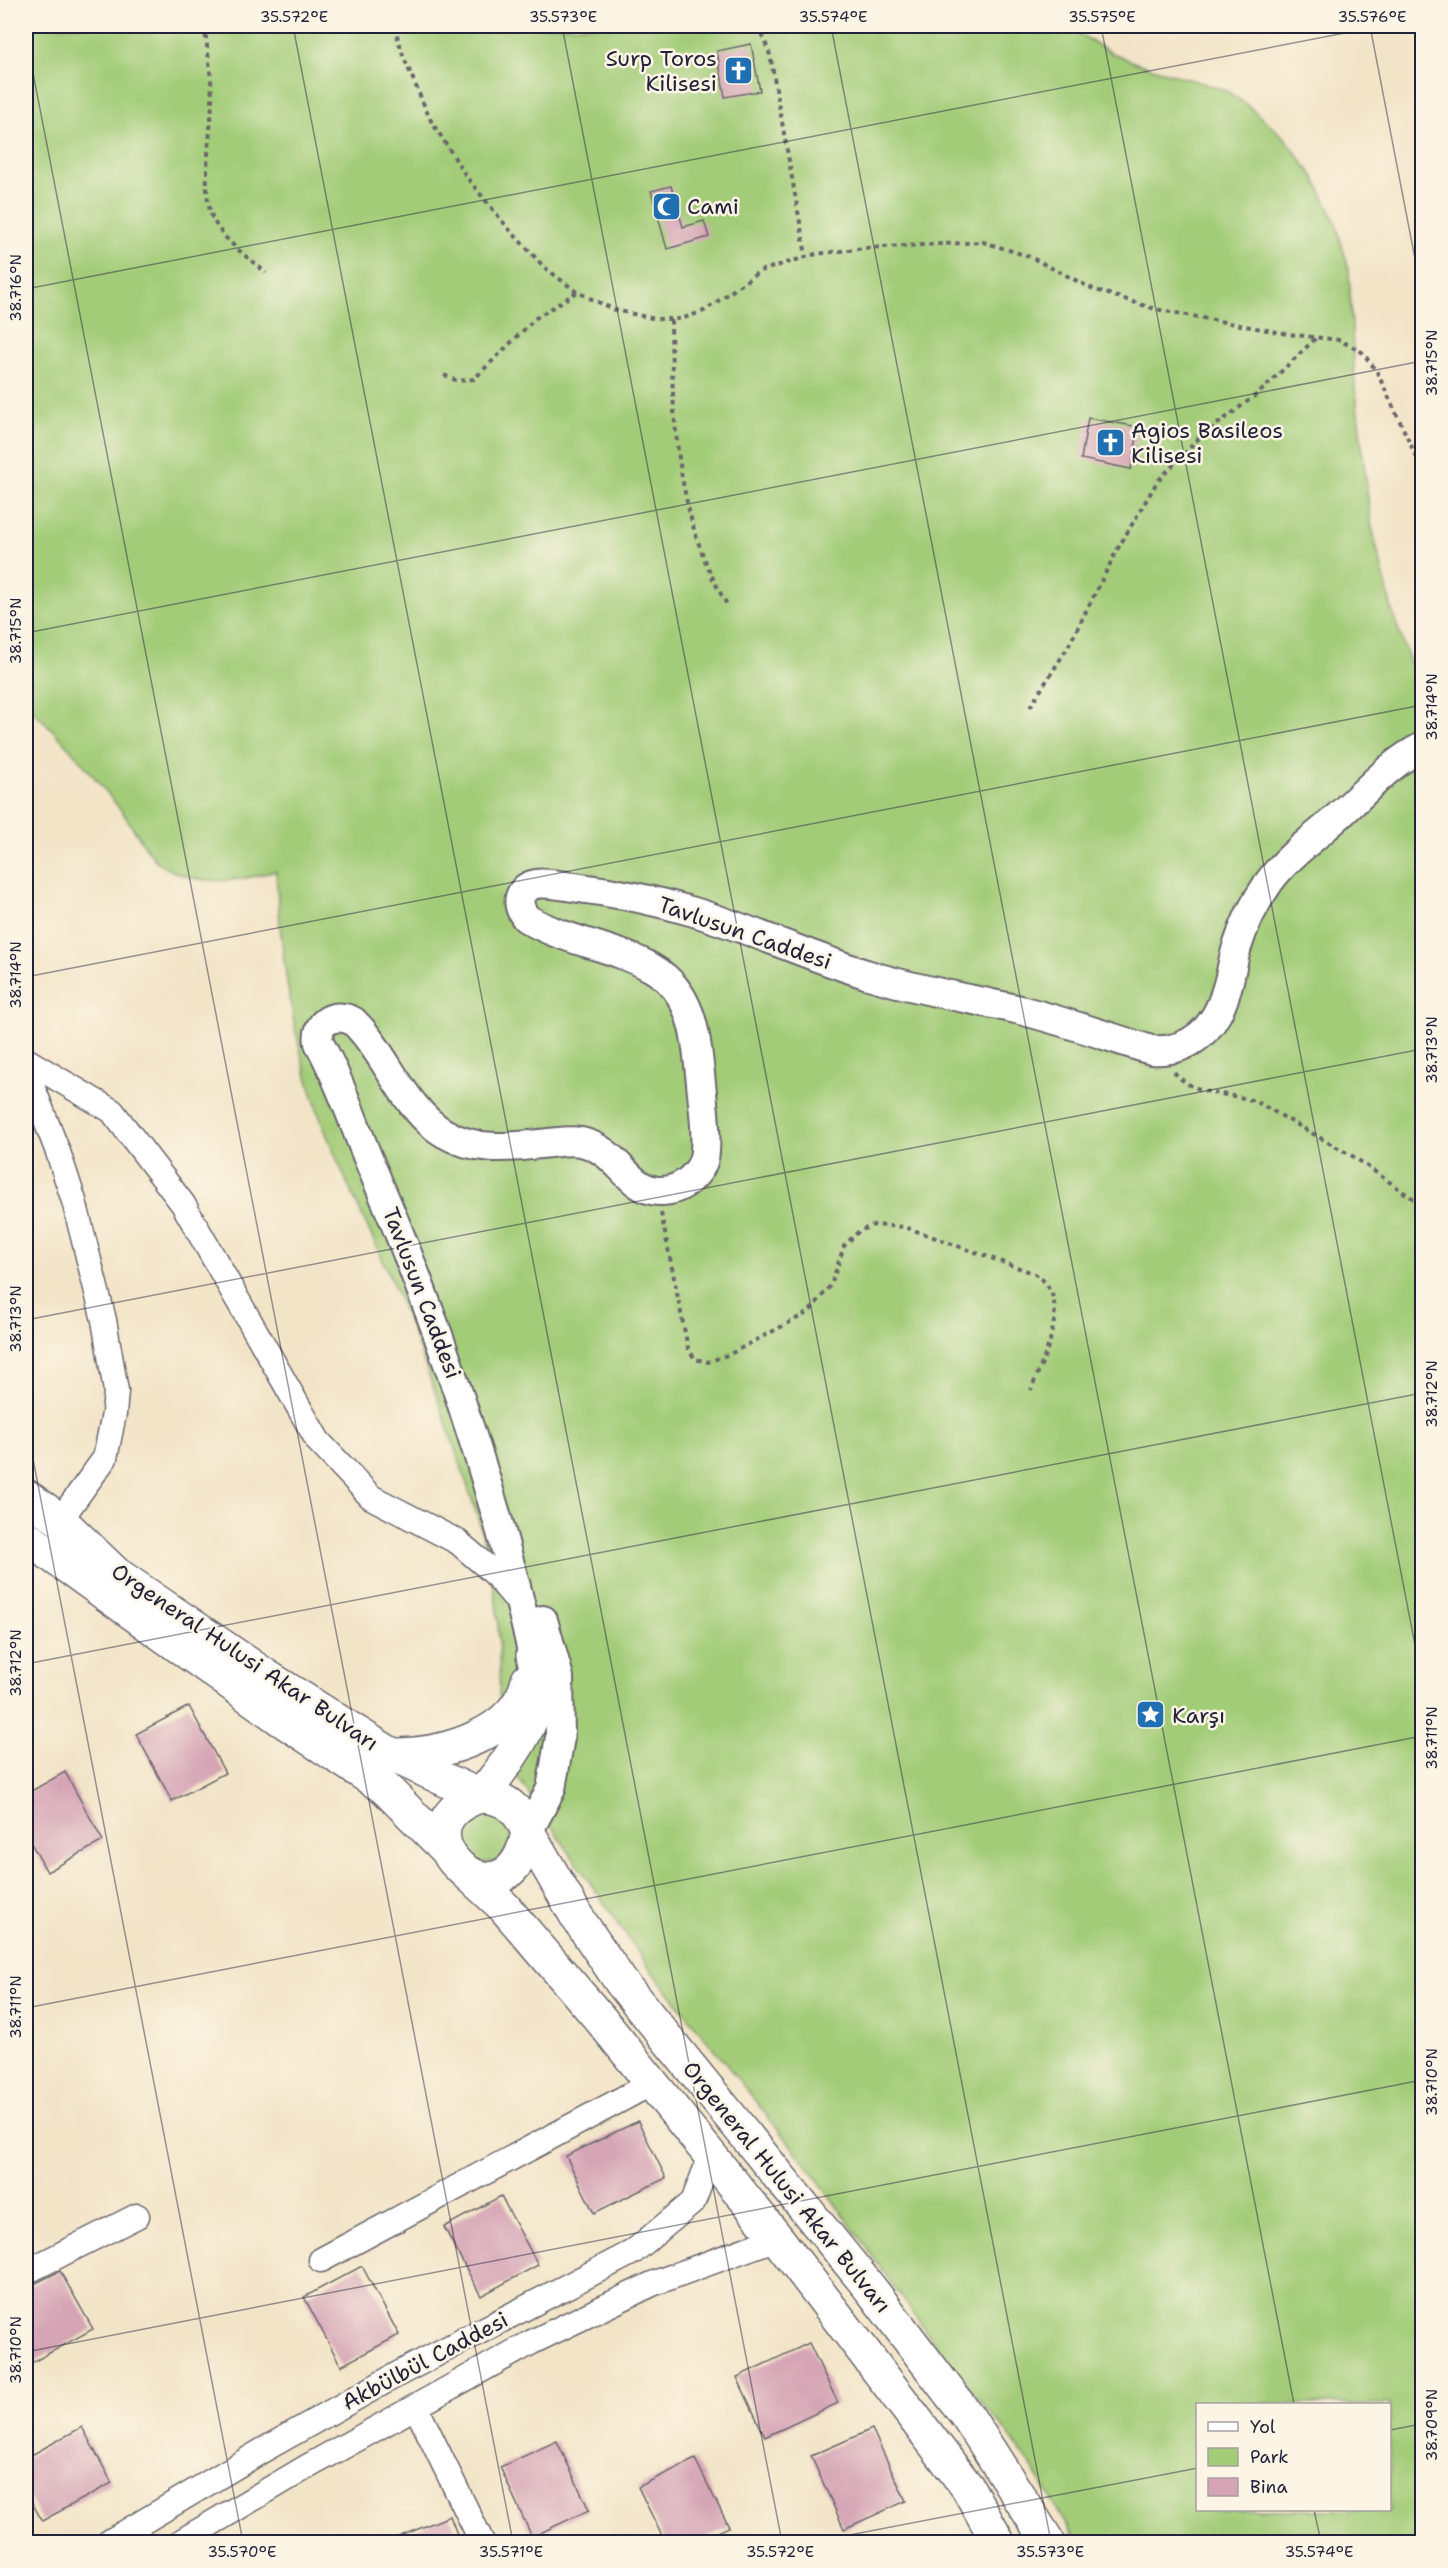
<svg xmlns="http://www.w3.org/2000/svg" width="1448" height="2568" font-family="'Shantell Sans',sans-serif">
<rect width="100%" height="100%" fill="#fcf5e5"/>
<filter id="ink" filterUnits="userSpaceOnUse"><feTurbulence type="fractalNoise" baseFrequency=".0167" numOctaves="2"/><feDisplacementMap in="SourceGraphic" scale="12" xChannelSelector="R" yChannelSelector="G"/><feConvolveMatrix kernelMatrix="1 2 1 2 8 2 1 2 1" color-interpolation-filters="sRGB"/></filter>
<filter id="wash" filterUnits="userSpaceOnUse"><feTurbulence type="fractalNoise" baseFrequency=".008" numOctaves="4" result="noise"/><feDisplacementMap in="SourceGraphic" scale="24" xChannelSelector="R" yChannelSelector="G"/><feGaussianBlur stdDeviation="1.35" result="paint"/><feColorMatrix in="noise" values="0 0 0 0 0 0 0 0 0 0 0 0 0 0 0 0 0 1.4 0 .05"/><feComposite in="paint" operator="in"/></filter>
<g filter="url(#wash)">
<rect width="100%" height="100%" fill="#f2e4c7"/>
<g fill="#a3cc78" stroke="#62775a" stroke-width="1.5" fill-rule="evenodd">
<path d="M26,26H1066L1112,53L1139,64L1225,90L1246,104L1285,138L1315,179L1336,223L1349,271L1355,388L1371,524L1394,618L1422,694V2542H1076L1037,2475L1010,2436L950,2365L816,2177L646,1964L479,1721L499,1704C500,1668 500,1631 495,1595C488,1542 470,1493 453,1443C432,1381 409,1320 383,1261C361,1211 336,1163 318,1112C291,1034 281,953 276,871C235,882 200,888 161,865C149,857 133,826 123,813C93,774 62,737 26,704ZM1198,2404H1390V2510H1198Z"/>
<polygon points="469,1807 510,1810 511,1860 470,1864 455,1825"/>
</g>
<g id="blocks">
<g fill="#d5a5b5">
<polygon points="751,44 760,91 725,97 717,51"/>
<polygon points="671,186 683,227 704,221 709,237 667,249 651,191"/>
<polygon points="1088,418 1139,427 1131,469 1081,459"/>
<polygon points="189,1706 225,1773 172,1801 136,1734"/>
<polygon points="65,1772 103,1841 47,1872 26,1834 26,1794"/>
<polygon points="638,2121 666,2178 594,2213 566,2156"/>
<polygon points="501,2196 538,2265 481,2296 444,2227"/>
<polygon points="362,2266 399,2335 341,2366 304,2297"/>
<polygon points="60,2271 93,2329 26,2366 26,2288"/>
<polygon points="809,2343 838,2403 765,2437 737,2377"/>
<polygon points="82,2427 112,2483 42,2521 26,2491 26,2458"/>
<polygon points="872,2429 906,2501 844,2529 811,2456"/>
<polygon points="557,2441 589,2510 532,2537 500,2467"/>
<polygon points="695,2459 729,2527 696,2542 665,2542 638,2487"/>
<polygon points="450,2516 460,2542 386,2542"/>
</g>
</g>
</g>
<g filter="url(#ink)">
<use href="#blocks" fill-opacity="0" stroke="#6b666c" stroke-width="1.5"/>
<g fill="none" stroke-linecap="round" stroke-linejoin="round">
<defs>
<g id="minor">
<polyline points="26,1060 112,1111 183,1204 318,1441 371,1497 458,1542 494,1573 520,1604"/>
<polyline points="26,1070 58,1152 74,1201 104,1320 116,1391 114,1414 105,1458 60,1520"/>
<polyline points="321,2260 652,2083"/>
<polyline points="26,2272 137,2216"/>
<polyline points="416,2407 482,2542"/>
<polyline points="109,2542 265,2449 400,2373 633,2252 693,2202 711,2155"/>
<polyline points="180,2542 305,2468 532,2342 652,2284 777,2238"/>
</g>
<g id="tertiary">
<path d="M533,1655C493,1485 441,1328 372,1168C355,1128 340,1080 319,1043C315,1021 335,1012 353,1021C385,1051 405,1111 444,1133C478,1153 512,1147 549,1143C560,1142 570,1140 581,1142C619,1150 627,1190 659,1191C681,1192 704,1173 705,1151C707,1128 703,1106 701,1083C696,1040 695,993 652,968C614,946 563,941 526,918C521,911 518,905 520,897C527,876 557,885 573,887C614,892 654,900 694,912C753,930 810,957 869,975C918,990 967,998 1016,1009C1061,1020 1106,1036 1151,1050C1190,1053 1216,1028 1226,991C1231,977 1232,962 1237,947C1244,924 1255,902 1269,882C1287,857 1312,840 1335,819C1364,794 1388,764 1422,747"/>
<polyline points="528,1832 551,1789 560,1737 559,1677 543,1620"/>
</g>
<g id="primary">
<path d="M26,1496L60,1520L115,1573L266,1676L392,1755L480,1796C503,1770 541,1719 539,1682C538,1673 535,1664 533,1655"/>
<polyline points="26,1537 282,1720 385,1788 446,1849"/>
<path d="M398,1755C445,1754 517,1734 528,1680"/>
<path d="M480,1796C506,1797 518,1808 528,1832C507,1942 383,1827 480,1796Z"/>
<polyline points="528,1832 577,1917 621,1982 873,2292 968,2417 1048,2542"/>
<polyline points="467,1873 504,1907 601,2020 777,2238 968,2488 998,2542"/>
</g>
</defs>
<use href="#minor" stroke="#6b666c" stroke-width="27"/>
<use href="#tertiary" stroke="#6b666c" stroke-width="32"/>
<use href="#primary" stroke="#6b666c" stroke-width="36"/>
<g stroke="#6b666c" stroke-width="4" stroke-dasharray="4.5 4.5" stroke-linecap="butt">
<path d="M204,26C208,50 211,74 212,99C212,132 199,194 214,221C225,242 248,257 266,273"/>
<polyline points="394,26 404,58 430,119 468,179 508,228 544,267 577,292 615,310 656,319 681,319 704,311 760,271 816,254 865,248 983,242 1028,256 1093,289 1155,309 1288,334 1339,340 1362,352 1376,370 1422,469"/>
<polyline points="673,26 691,30 710,26"/>
<polyline points="759,26 770,55 806,256"/>
<path d="M671,320C672,416 676,522 728,606"/>
<polyline points="444,375 458,381 474,379 536,318 577,292"/>
<polyline points="1030,707 1068,647 1117,550 1157,482 1199,438 1260,392 1316,338"/>
<path d="M1174,1072C1196,1098 1228,1091 1257,1102L1354,1157L1422,1205"/>
<path d="M661,1213L688,1348L695,1359L708,1362L730,1354L809,1312L831,1285L844,1246L859,1231L874,1225L905,1227L1033,1273C1076,1297 1044,1356 1031,1390"/>
</g>
<use href="#minor" stroke="#fff" stroke-width="24"/>
<use href="#tertiary" stroke="#fff" stroke-width="28"/>
<use href="#primary" stroke="#fff" stroke-width="33"/>
</g>
</g>
<path fill="none" stroke="#22223b" stroke-width="1.5" stroke-opacity="0.45" d="M293,26L782,2542M562,26L1051,2542M831,26L1294,2404M1101,26L1422,1681M1370,26L1422,295M26,37L513,2542M26,289L1381,26M26,633L1422,361M26,977L1422,705M26,1320L1422,1049M26,1423L243,2542M26,1664L1422,1393M26,2008L1422,1736M26,2352L1422,2080M1390,2430L1422,2424M1314,2510L1321,2542M813,2542L1198,2468"/>
<defs>
<symbol id="church-square" viewBox="-11 -11 22 22"><rect x="-9" y="-9" width="18" height="18" rx="4" fill="#1f6fb2" stroke="#fcf5e5"/><path d="M-1.2-6h2.4v3.5h3.3v2.4h-3.3V6h-2.4V-.1h-3.3v-2.4h3.3Z" fill="#fff"/></symbol>
<symbol id="mosque-square" viewBox="-11 -11 22 22"><rect x="-9" y="-9" width="18" height="18" rx="4" fill="#1f6fb2" stroke="#fcf5e5"/><path d="M3.5-4.9A6 6 0 1 0 3.5 4.9A5 5 0 1 1 3.5-4.9Z" fill="#fff"/></symbol>
<symbol id="sight-square" viewBox="-11 -11 22 22"><rect x="-9" y="-9" width="18" height="18" rx="4" fill="#1f6fb2" stroke="#fcf5e5"/><path d="M0-6L1.8-2.2L6-1.7L2.9 1.2L3.7 5.4L0 3.3L-3.7 5.4L-2.9 1.2L-6-1.7L-1.8-2.2Z" fill="#fff"/></symbol>
</defs>
<g fill-rule="evenodd">
<use href="#church-square" x="722" y="54" width="33" height="33"/>
<use href="#mosque-square" x="650" y="190" width="33" height="33"/>
<use href="#church-square" x="1094" y="426" width="33" height="33"/>
<use href="#sight-square" x="1134" y="1698" width="33" height="33"/>
</g>
<g text-anchor="middle" dominant-baseline="central" stroke-width="5" stroke-linejoin="round" paint-order="stroke">
<g font-size="22" fill="#22223b" stroke="#fcf5e5" text-anchor="start">
<text x="717" y="58" text-anchor="end">Surp Toros<tspan x="717" dy="25">Kilisesi</tspan></text>
<text x="687" y="206">Cami</text>
<text x="1131" y="430">Agios Basileos<tspan x="1131" dy="25">Kilisesi</tspan></text>
<text x="1172" y="1715">Karşı</text>
</g>
<g font-size="22" fill="#22223b" stroke="#fcf5e5">
<text transform="translate(745 933) rotate(19)">Tavlusun Caddesi</text>
<text transform="translate(422 1293) rotate(69)">Tavlusun Caddesi</text>
<text transform="translate(245 1657) rotate(34)">Orgeneral Hulusi Akar Bulvarı</text>
<text transform="translate(787 2187) rotate(51)">Orgeneral Hulusi Akar Bulvarı</text>
<text transform="translate(425 2361) rotate(-28)">Akbülbül Caddesi</text>
</g>
</g>
<rect width="1448" height="2568" fill="none" stroke="#fcf5e5" stroke-width="66"/>
<rect x="1196" y="2403" width="195" height="108" fill="#fcf5e5" stroke="#a5a1a1" stroke-width="1.5"/>
<rect x="1208" y="2422" width="30" height="9" fill="#ffffff" stroke="#a5a1a1" stroke-width="1.5"/>
<text x="1250" y="2433" font-size="18" fill="#22223b">Yol</text>
<rect x="1208" y="2448" width="30" height="18" fill="#a3cc78" stroke="#a5a1a1" stroke-width="1.5"/>
<text x="1250" y="2463" font-size="18" fill="#22223b">Park</text>
<rect x="1208" y="2478" width="30" height="18" fill="#d5a5b5" stroke="#a5a1a1" stroke-width="1.5"/>
<text x="1250" y="2493" font-size="18" fill="#22223b">Bina</text>
<rect x="33" y="33" width="1382" height="2502" fill="none" stroke="#22223b" stroke-width="2"/>
<g font-size="15" text-anchor="middle" fill="#22223b">
<text x="294" y="22">35.572°E</text>
<text x="563" y="22">35.573°E</text>
<text x="833" y="22">35.574°E</text>
<text x="1102" y="22">35.575°E</text>
<text x="1372" y="22">35.576°E</text>
<text transform="translate(16 288) rotate(-90)" y="5">38.716°N</text>
<text transform="translate(1432 363) rotate(-90)" y="5">38.715°N</text>
<text transform="translate(16 631) rotate(-90)" y="5">38.715°N</text>
<text transform="translate(1432 707) rotate(-90)" y="5">38.714°N</text>
<text transform="translate(16 975) rotate(-90)" y="5">38.714°N</text>
<text transform="translate(1432 1050) rotate(-90)" y="5">38.713°N</text>
<text transform="translate(16 1319) rotate(-90)" y="5">38.713°N</text>
<text transform="translate(1432 1394) rotate(-90)" y="5">38.712°N</text>
<text transform="translate(16 1663) rotate(-90)" y="5">38.712°N</text>
<text transform="translate(1432 1738) rotate(-90)" y="5">38.711°N</text>
<text transform="translate(16 2007) rotate(-90)" y="5">38.711°N</text>
<text transform="translate(1432 2082) rotate(-90)" y="5">38.710°N</text>
<text transform="translate(16 2350) rotate(-90)" y="5">38.710°N</text>
<text transform="translate(1432 2425) rotate(-90)" y="5">38.709°N</text>
<text x="242" y="2557">35.570°E</text>
<text x="511" y="2557">35.571°E</text>
<text x="780" y="2557">35.572°E</text>
<text x="1050" y="2557">35.573°E</text>
<text x="1319" y="2557">35.574°E</text>
</g>
</svg>
